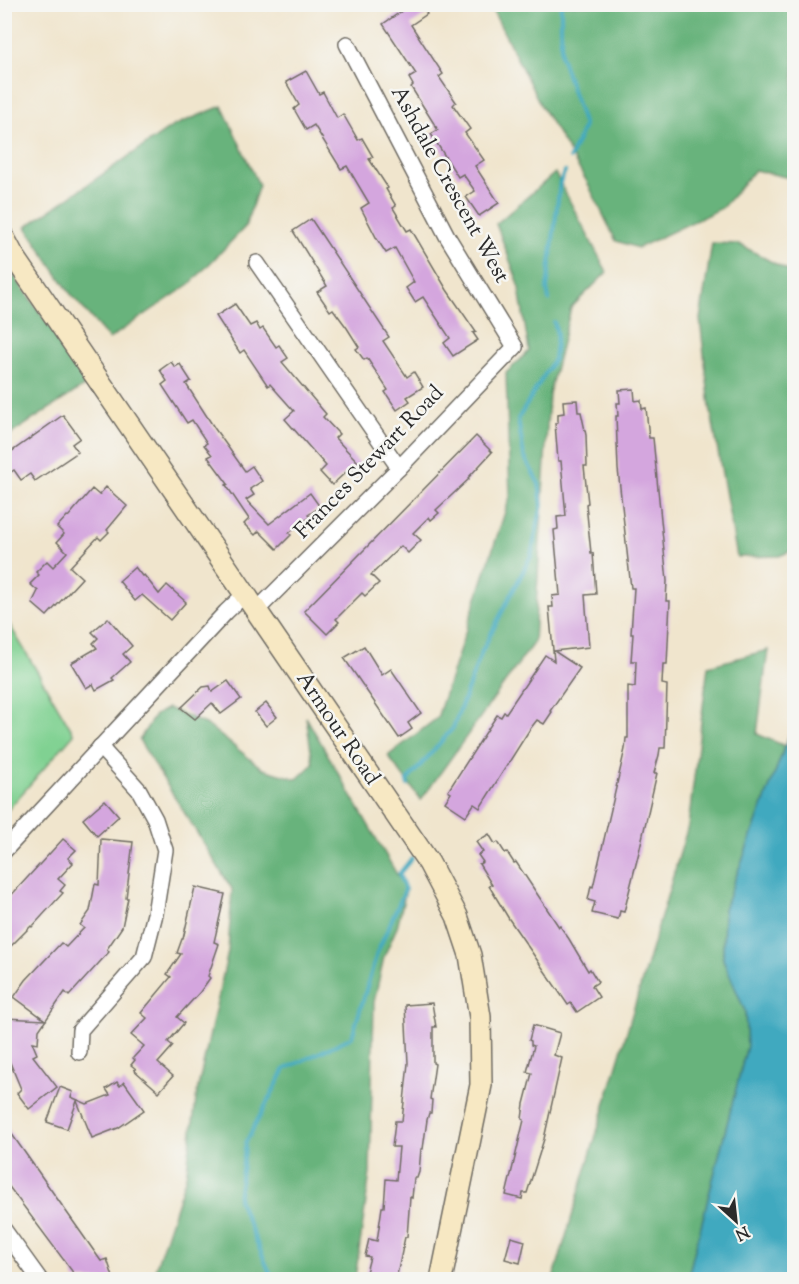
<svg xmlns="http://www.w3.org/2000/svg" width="799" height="1284" font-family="'Sorts Mill Goudy',serif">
<rect width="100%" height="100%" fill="#f6f6f2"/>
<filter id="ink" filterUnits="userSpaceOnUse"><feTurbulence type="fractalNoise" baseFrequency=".0167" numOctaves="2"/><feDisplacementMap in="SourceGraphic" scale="12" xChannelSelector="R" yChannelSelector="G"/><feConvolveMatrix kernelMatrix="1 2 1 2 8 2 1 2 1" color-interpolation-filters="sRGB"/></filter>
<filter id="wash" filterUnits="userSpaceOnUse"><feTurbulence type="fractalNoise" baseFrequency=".008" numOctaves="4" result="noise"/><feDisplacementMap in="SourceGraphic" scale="24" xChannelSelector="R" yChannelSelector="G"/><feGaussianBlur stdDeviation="1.35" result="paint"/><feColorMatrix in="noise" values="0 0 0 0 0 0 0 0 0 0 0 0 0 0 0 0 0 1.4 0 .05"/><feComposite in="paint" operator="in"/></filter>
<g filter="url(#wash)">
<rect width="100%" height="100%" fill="#f0e5cd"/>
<polygon fill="#80d192" stroke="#567e5e" stroke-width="1.5" points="5,617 74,734 5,813 4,813"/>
<g fill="#68b37c" stroke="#4a6f54" stroke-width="1.5">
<polygon points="490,5 794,5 794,179 755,170 722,208 638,248 616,241 586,180 541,106"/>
<polygon points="222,106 259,185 245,227 190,284 109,339 70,293 26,227 173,126"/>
<polygon points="555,173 607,272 571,308 549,394 534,642 421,800 388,756 437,718 510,497 506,373 529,351 518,282 496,224"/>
<polygon points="712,243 739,244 794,274 794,550 779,556 737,557 710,407 700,319"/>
<polygon points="4,262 90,382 5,438 4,438"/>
<polygon points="768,650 757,734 785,746 724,909 723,959 745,1011 747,1046 690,1269 690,1279 553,1280 688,826 708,666"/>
<polygon points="168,708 207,725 263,769 297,779 313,764 306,717 406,890 397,927 384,957 374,1002 370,1173 355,1279 152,1279 186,1176 197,1092 228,952 232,889 139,740 155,715"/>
</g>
<polygon fill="#3fa9bf" stroke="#356a75" stroke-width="1.5" points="794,722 794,1279 690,1279 690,1269 747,1046 745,1011 723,959 724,909"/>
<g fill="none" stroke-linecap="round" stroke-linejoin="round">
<g stroke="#3fa9bf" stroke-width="4">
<polyline points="561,4 561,56 584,126 570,158"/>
<polyline points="549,300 547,289 560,182 565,171"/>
<polyline points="408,785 407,781 453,728 482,651 531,556 542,505 539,484 524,456 518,419 554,359 557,334 554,322"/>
<polyline points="273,1280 238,1199 246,1142 285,1069 352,1037 377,953 405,890 399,874 412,858"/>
</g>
</g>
<g id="blocks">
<g fill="#d4a6de">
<polygon points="412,4 421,4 427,14 411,25 443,74 439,77 456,102 453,105 470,129 465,133 484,160 475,166 499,203 479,216 466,197 475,191 463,174 458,177 431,134 438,130 411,87 413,85 409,78 416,74 383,24"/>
<polygon points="306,71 319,94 323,92 337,118 343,114 358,140 362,138 373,157 369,159 388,188 386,189 396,206 393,208 407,231 411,229 447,290 476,332 473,333 478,340 453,356 444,343 450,338 423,297 415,302 406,288 414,282 395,248 386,253 377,239 361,208 369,203 347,166 341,169 314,125 306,130 294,109 299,105 286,82"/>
<polygon points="311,219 389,337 383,341 407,377 414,372 423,387 407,397 410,401 397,410 385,392 388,390 367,358 364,360 356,349 359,347 347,328 333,309 330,311 317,292 327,286 293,231"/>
<polygon points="235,304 250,326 256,323 260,330 263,328 276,347 279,345 288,358 282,362 326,414 323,417 339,434 335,438 360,464 349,475 346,472 332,485 320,472 326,466 285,419 294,411 270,384 268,386 244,350 240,353 216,316"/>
<polygon points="171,362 175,367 180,364 191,381 186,384 215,429 245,471 252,466 262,481 250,489 254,495 246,500 269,524 310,493 320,507 308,515 310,517 289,533 291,535 277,549 259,531 255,535 244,524 249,519 226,485 228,484 208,457 212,455 204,445 207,443 192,420 187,423 162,385 167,381 160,370"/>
<polygon points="634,389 635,401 641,400 642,409 646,408 649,438 653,438 667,581 666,601 670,601 667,664 663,664 662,684 667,685 665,748 660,748 659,755 654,773 657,773 639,852 624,912 620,911 618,919 592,913 595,902 588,900 591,886 593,887 625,749 626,738 628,738 628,686 635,687 636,661 631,661 633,634 631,634 634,588 631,588 618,469 616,416 618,416 617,403 620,403 619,390"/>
<polygon points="577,400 578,412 581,412 586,435 587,466 584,466 588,503 586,504 591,553 593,553 596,594 585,595 589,647 554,651 580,668 550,711 552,712 544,724 537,720 530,729 480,808 474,804 466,816 445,802 451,793 448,791 497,715 501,717 504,712 506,713 545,655 554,661 549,607 553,607 552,596 560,595 554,530 558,529 557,517 566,516 561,461 558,461 555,423 558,422 558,414 564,413 563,401"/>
<polygon points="63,415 80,438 72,444 78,452 35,481 30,474 21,480 14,470 4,477 4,457"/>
<polygon points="476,436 492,452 468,478 469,479 436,510 439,513 431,520 429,517 413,533 421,540 408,553 401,546 371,575 379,583 365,596 362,593 336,619 339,622 327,634 304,611"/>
<polygon points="106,487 127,506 107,530 109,532 101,540 98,537 70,567 82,578 47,616 32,603 38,591 30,584 39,575 36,572 47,561 53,567 67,552 57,542 64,534 57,527 67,516 68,517 92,489 99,495"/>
<polygon points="135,567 142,576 144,575 159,594 167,585 186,602 170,620 142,595 135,601 119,581"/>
<polygon points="108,618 132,646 123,654 130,662 112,678 114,680 96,690 93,684 86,688 71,663 97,648 93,643 98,638 92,632"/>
<polygon points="364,646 382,675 391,669 421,713 408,723 412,729 399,738 344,658"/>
<polygon points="228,681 241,699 221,714 212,703 195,719 181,708 203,687 210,686 212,692"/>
<polygon points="266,703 277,717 266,726 255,712"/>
<polygon points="105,800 119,816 97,836 83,819"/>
<polygon points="489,834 495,844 498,842 505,853 507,852 514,863 516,862 559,927 560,926 569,939 588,971 590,969 598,982 592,986 599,997 577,1012 571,1003 568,1005 509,919 489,886 492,885 479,864 483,862 478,855 483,852 476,842"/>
<polygon points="63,839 76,850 68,858 73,863 58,879 65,885 60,891 63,893 32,927 31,926 4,953 4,903"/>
<polygon points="101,839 133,842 126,898 128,898 122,927 107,949 109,952 69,996 65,992 39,1030 38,1043 32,1042 37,1054 33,1056 57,1087 29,1109 17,1093 21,1089 4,1048 4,1018 45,1020 14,997 26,980 61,943 66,947 84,928 80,925 90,911 95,884 99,885"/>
<polygon points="195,887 225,894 214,942 219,944 208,976 210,978 200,992 177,1017 184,1023 168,1042 173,1046 158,1063 173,1076 159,1092 134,1070 136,1069 131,1065 135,1060 133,1058 144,1046 131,1035 147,1018 141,1013 171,977 167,974 181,954 177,953 182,939 183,939"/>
<polygon points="432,1003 436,1027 433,1027 433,1063 435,1064 430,1099 432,1100 431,1113 429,1113 427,1120 423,1149 421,1149 419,1172 417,1178 414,1178 412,1198 410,1197 407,1237 405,1237 396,1280 364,1280 370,1257 365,1256 369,1239 377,1241 382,1207 384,1207 386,1179 396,1180 399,1147 392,1147 394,1131 395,1121 402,1121 408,1063 405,1005"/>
<polygon points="533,1025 560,1033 554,1055 562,1058 544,1139 527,1193 523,1193 522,1199 506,1195 524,1120 522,1119 524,1104 532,1073 527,1072 534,1046 531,1045 531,1041 529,1040"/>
<polygon points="117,1082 120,1086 124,1082 144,1110 118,1128 92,1138 77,1101 67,1129 47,1122 60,1087 73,1092 71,1097 87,1104 110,1095 106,1089"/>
<polygon points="4,1123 101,1261 107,1259 114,1280 75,1280 72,1271 4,1180"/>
<polygon points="511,1237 525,1241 520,1263 505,1259"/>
</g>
</g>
</g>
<g filter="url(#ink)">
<use href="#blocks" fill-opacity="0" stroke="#706c64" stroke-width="1.5"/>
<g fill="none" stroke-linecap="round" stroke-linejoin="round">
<defs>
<g id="minor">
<polyline points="257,263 399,468"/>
<polyline points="257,610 399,468 515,347 447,236 347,44"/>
<polyline points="4,851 226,612 245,594"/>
<polyline points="79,1052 80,1030 144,957 155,914 165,850 155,819 139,790 100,747"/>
<polyline points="4,1230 40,1280"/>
</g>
<polyline id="secondary" points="4,238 13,255 429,863 457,916 470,955 480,1017 481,1085 441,1280"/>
</defs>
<use href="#minor" stroke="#706c64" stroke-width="18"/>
<use href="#secondary" stroke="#706c64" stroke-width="24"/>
<use href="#minor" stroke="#fff" stroke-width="15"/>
<use href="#secondary" stroke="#f7e8c3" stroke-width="21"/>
</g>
</g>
<g text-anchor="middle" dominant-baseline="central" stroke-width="5" stroke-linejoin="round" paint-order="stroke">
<g font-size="22" fill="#2b2b2b" stroke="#f6f6f2">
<text transform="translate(449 185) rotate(61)">Ashdale Crescent West</text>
<text transform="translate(370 463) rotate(-46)">Frances Stewart Road</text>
<text transform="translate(337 729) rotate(56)">Armour Road</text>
</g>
</g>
<rect width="799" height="1284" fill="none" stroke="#f6f6f2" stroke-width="24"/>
<g transform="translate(736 1221) rotate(153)" stroke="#f6f6f2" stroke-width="4.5" paint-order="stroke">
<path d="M0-4.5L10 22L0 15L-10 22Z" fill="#2b2b2b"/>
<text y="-9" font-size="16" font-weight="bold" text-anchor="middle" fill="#2b2b2b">N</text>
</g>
</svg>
